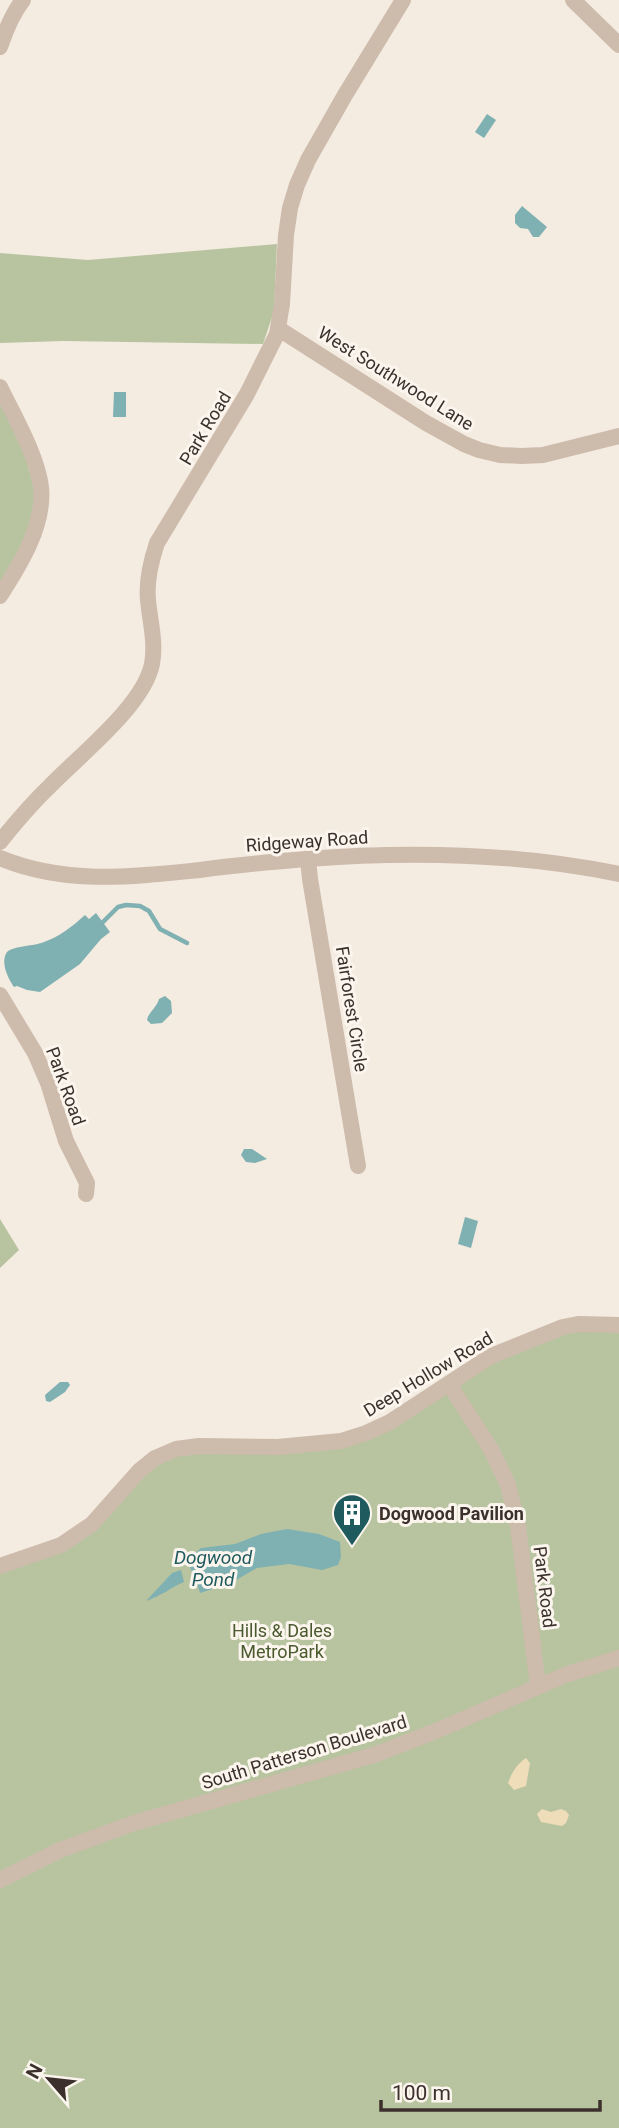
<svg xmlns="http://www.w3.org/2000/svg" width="619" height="2128" font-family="Roboto,sans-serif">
<rect width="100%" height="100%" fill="#f4ebe1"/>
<g fill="#b8c4a0">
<polygon points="277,244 274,311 263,344 64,341 0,343 0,253 88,260"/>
<polygon points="0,402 24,452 37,497 23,544 0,582"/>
<polygon points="0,1219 19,1250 0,1268"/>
<polygon points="619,1325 619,2128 0,2128 0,1566 61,1545 103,1512 176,1449 341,1441 563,1327"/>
</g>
<g fill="#efdcb8">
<path d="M526,1758L530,1763L526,1786L514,1790L508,1783C512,1772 517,1764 526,1758Z"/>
<polygon points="542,1809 551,1812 561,1809 566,1811 569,1815 566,1823 562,1826 541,1822 537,1814"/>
</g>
<g fill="#7fb0b2">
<polygon points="487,114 496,120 484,138 475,132"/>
<polygon points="522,206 547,227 539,237 533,237 528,229 520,228 515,223 515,215"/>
<polygon points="114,392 126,392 126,417 113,417"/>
<path d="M96,913L110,932L101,939L80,964L40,992L27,990L17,986L14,987C8,978 0,962 7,952C13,946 35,946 44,942C59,937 73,926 85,915L89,919Z"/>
<path d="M165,996L171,1001L172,1013L162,1023L151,1024L147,1020C148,1013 157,1007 159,999Z"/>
<polygon points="244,1149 252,1149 267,1159 255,1163 246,1162 241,1155"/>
<polygon points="465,1217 478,1221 471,1248 458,1244"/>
<polygon points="60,1382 68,1382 70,1385 65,1392 50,1402 46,1401 45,1395"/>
<polygon points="287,1529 319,1534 340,1542 341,1557 338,1565 322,1570 289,1564 257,1568 231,1583 200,1593 196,1580 187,1561 201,1548 235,1544 261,1534"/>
<path d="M181,1570L184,1582C170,1588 161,1596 146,1601L172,1573Z"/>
</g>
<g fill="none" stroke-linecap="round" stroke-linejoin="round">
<polyline stroke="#7fb0b2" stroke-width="4.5" points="103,922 118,907 126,905 140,906 149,911 160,929 187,943"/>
<g stroke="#cdbbac" stroke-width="16">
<polyline points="573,0 619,45"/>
<path d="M0,47C6,29 12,14 23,0"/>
<polyline points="279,329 426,423 464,444 479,450 500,455 522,456 543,455 619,436"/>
<path d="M0,387C14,416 37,455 41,487C45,525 20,565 0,596"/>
<path d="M0,842C16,822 32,803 50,786C80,755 144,705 152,664C156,642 150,622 148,600C146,580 151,561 157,543L247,394L277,334L282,304L286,235L290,208L297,185L308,160L345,95L403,0"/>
<path d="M0,858C65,885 132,877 200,870C235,865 270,862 306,859C409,851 517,853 619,874"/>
<polyline points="308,859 310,879 358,1166"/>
<polyline points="0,995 35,1053 48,1083 66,1141 87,1183 86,1194"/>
<polyline points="449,1384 492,1451 508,1485 518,1526 538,1686"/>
<polyline points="0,1566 61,1545 92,1524 139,1471 155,1458 176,1449 199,1446 278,1447 341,1441 366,1433 390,1422 491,1356 563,1327 578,1324 619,1325"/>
<polyline points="0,1880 60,1850 134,1823 374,1755 436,1731 565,1675 619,1658"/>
</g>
</g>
<defs>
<symbol id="building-pin" viewBox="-11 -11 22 30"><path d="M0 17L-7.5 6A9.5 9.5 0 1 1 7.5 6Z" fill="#1f5a5e" stroke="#fbf5ee"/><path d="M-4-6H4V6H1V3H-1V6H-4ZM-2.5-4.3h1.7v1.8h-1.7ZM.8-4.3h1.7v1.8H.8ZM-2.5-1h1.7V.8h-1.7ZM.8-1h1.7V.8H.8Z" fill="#fff"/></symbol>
</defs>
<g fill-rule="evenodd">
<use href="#building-pin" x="330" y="1491" width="44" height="60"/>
</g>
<g text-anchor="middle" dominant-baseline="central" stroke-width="6" stroke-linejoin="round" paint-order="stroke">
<g font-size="18" fill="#3b302b" stroke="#fbf5ee">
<text transform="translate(396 378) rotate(32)">West Southwood Lane</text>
<text transform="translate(205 428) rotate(-59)">Park Road</text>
<text transform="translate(307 841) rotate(-4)">Ridgeway Road</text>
<text transform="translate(352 1009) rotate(81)">Fairforest Circle</text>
<text transform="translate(66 1086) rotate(70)">Park Road</text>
<text transform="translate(428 1374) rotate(-31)">Deep Hollow Road</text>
<text transform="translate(545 1587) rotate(83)">Park Road</text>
<text transform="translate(304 1752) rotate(-17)">South Patterson Boulevard</text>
</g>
<g font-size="18" font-weight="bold" fill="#3b302b" stroke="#fbf5ee" text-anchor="start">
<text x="379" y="1513">Dogwood Pavilion</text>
</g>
<g font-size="18" fill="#4a5a2e" stroke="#fbf5ee">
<text x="282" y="1630">Hills &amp; Dales<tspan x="282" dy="21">MetroPark</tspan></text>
</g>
<g font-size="19" font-style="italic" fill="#1f5a5e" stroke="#fbf5ee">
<text x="213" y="1557">Dogwood<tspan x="213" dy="22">Pond</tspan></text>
</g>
</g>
<g transform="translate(49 2079) rotate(298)" stroke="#fbf5ee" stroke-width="5" paint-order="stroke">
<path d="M0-5L12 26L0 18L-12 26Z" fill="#3b302b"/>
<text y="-10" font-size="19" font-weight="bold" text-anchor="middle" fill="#3b302b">N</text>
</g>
<path d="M381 2100v10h219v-10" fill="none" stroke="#3b302b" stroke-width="3.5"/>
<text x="392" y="2100" font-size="21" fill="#3b302b" stroke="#fbf5ee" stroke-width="5" paint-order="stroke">100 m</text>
</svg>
